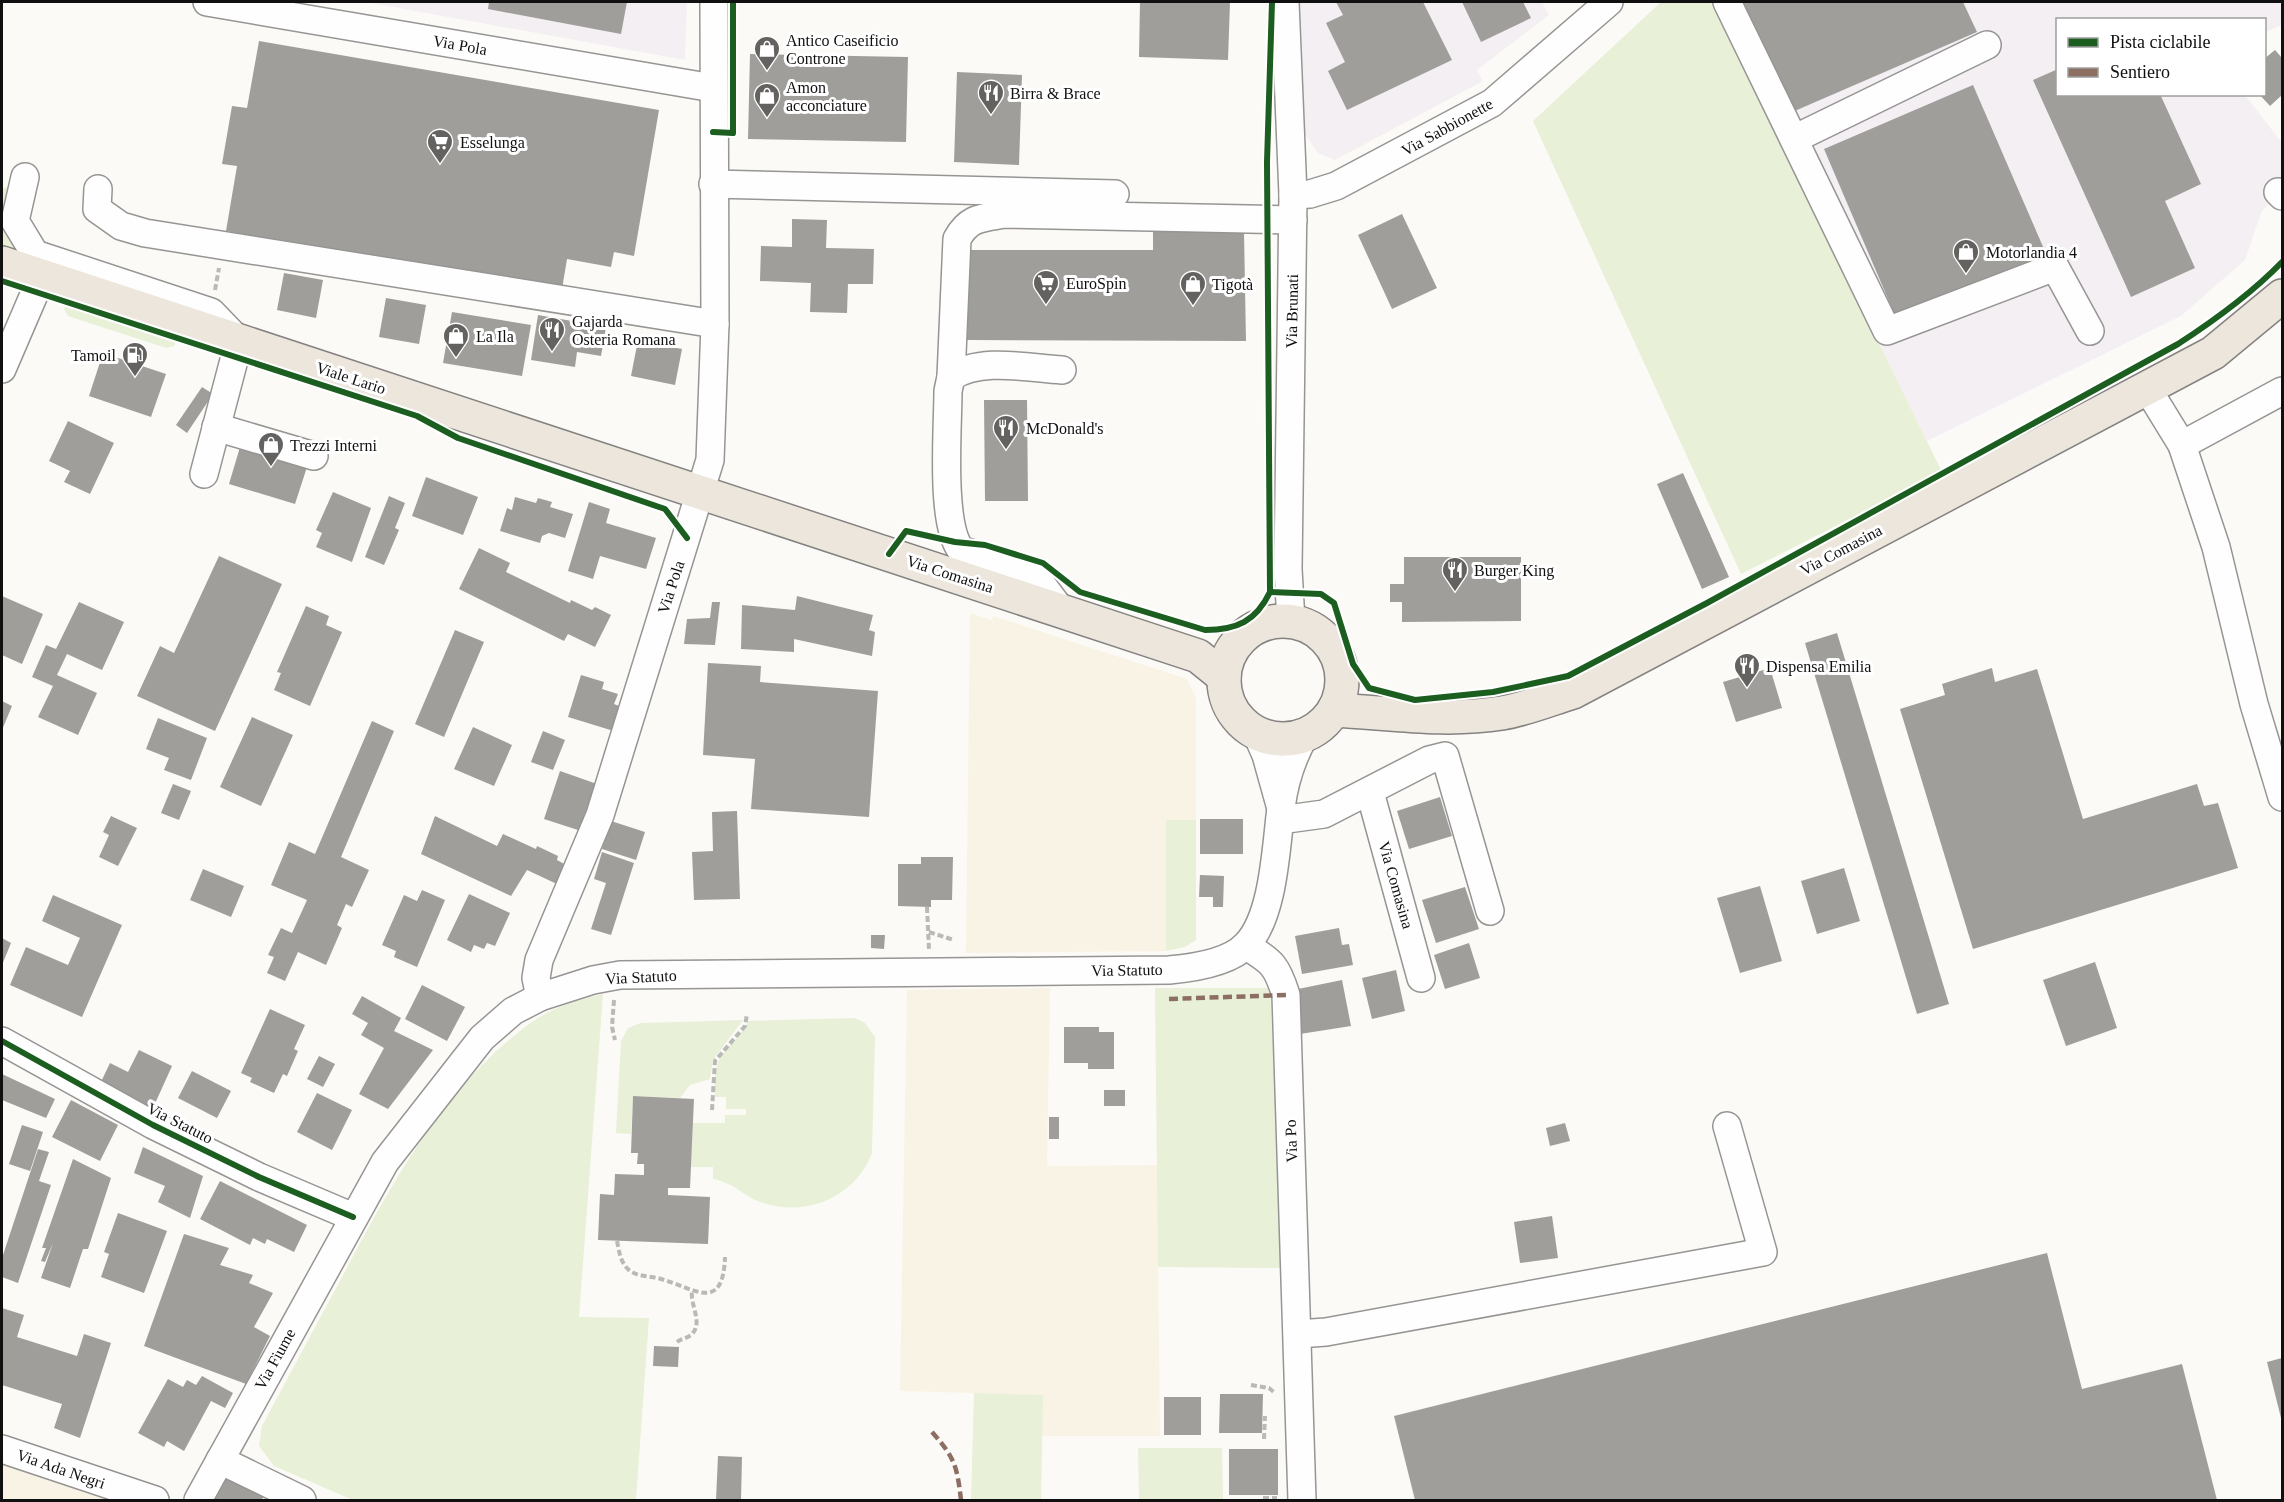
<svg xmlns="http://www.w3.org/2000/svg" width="2284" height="1502" font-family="Georgia,serif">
<rect width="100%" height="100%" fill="#fcfaf6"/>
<g fill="#f3eff2">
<polygon points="366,2 687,2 685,60"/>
<polygon points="1299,2 1542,2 1549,15 1477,70 1483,81 1335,160 1318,153 1305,134"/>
<polygon points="1712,2 2282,2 2282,25 2265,32 2264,20 2058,20 2058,94 2245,95 2282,143 2282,188 2261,213 2245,260 2181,316 1927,441"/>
</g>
<g fill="#f8f3e4">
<polygon points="970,613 992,620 993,616 1187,679 1196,698 1196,820 1166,820 1166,951 966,953"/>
<polygon points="1050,988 1047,1166 1157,1165 1160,1436 1042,1436 1043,1395 900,1391 907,990"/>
<polygon points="2,1464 112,1500 2,1500"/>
</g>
<g fill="#e8f0d8">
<polygon points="1661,2 1712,2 1942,472 1741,574 1533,121"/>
<polygon points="8,187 12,189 24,253 2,245 2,189"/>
<polygon points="68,302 174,335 176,342 174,346 166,348 68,316 64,309"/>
<polygon points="1166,820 1196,820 1196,940 1185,947 1166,951"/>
<polygon points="1155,988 1270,988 1283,1268 1158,1267"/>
<path d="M603,994L579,1317L649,1318L636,1500H353L274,1466L259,1446L262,1426C288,1377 314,1329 340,1281C389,1188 444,1085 532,1022C553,1007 578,1000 603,994Z"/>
<path d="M855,1018L865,1023L875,1037L872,1153C855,1198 804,1219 758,1201C741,1194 734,1183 713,1179V1167H691L693,1123H725V1115H746V1109H726V1097H715C715,1086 714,1074 718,1063C724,1046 742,1038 748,1021Z"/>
<polygon points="743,1020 713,1060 710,1079 690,1085 680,1098 633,1096 631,1134 616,1133 621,1041 628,1028 641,1023"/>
<polygon points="974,1393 1043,1395 1041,1500 971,1500"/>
<polygon points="1138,1448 1222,1448 1223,1500 1139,1500"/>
</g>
<g fill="#a09e9b">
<polygon points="489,2 627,2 621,34 488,9"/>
<polygon points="1140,2 1230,2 1228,60 1139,57"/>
<polygon points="1336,2 1423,2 1452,60 1347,110 1328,71 1345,62 1326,23 1343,15"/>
<polygon points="1462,2 1523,2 1531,18 1481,42"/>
<polygon points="1741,2 1963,2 1977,32 1790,113"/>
<polygon points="259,41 659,110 634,256 614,252 611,267 567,259 562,289 226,231 237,166 222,164 232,106 247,108"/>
<polygon points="2275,50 2282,58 2282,95 2270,106 2259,94 2264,94 2264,59"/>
<polygon points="750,54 908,57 906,142 748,139"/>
<polygon points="2058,69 2058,94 2160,94 2201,184 2165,201 2195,268 2131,297 2033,80"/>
<polygon points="957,72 1022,75 1019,165 954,162"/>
<polygon points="1973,85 2047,256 1897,320 1824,149"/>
<polygon points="1402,214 1437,288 1392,309 1358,235"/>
<polygon points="792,219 827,220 826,248 874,249 873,284 848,284 847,313 810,312 811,283 760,281 761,246 792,247"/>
<polygon points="1153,232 1244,232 1246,341 967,340 967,250 1153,250"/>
<polygon points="284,273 323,280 316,318 277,310"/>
<polygon points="386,298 426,305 419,344 379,337"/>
<polygon points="452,312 531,325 522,376 443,363"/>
<polygon points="538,315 606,327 601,356 577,352 575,367 531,360"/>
<polygon points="638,340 682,349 675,385 631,376"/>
<polygon points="103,353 166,374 151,417 89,396"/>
<polygon points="202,387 213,394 187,433 176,425"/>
<polygon points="984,400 1027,400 1028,501 985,501"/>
<polygon points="68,421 114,443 90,494 64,482 70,471 49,461"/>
<polygon points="240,447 307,467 295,504 229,484"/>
<polygon points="1683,473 1729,577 1702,589 1657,484"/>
<polygon points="426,477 478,497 463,535 412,516"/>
<polygon points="333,492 371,508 352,562 316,547 322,533 316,530"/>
<polygon points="389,496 405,503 395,528 399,530 384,565 365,557"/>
<polygon points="515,497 536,503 538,498 552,502 550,507 573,514 565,538 549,533 542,536 540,543 500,531 507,508 512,510"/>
<polygon points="589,502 610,509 606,523 656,538 646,569 600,556 593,579 568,571"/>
<polygon points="479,548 510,563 506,572 570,603 571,600 592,610 595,607 611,615 595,647 568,634 564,641 459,589"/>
<polygon points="219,556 282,584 215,731 137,696 160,646 174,653"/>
<polygon points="1404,557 1521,557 1521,621 1402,622 1402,602 1390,602 1390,584 1404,584"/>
<polygon points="2,596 43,614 22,664 2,655"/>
<polygon points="797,596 873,615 869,630 875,632 872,656 794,639 794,652 741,649 742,605 795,610"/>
<polygon points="79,602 124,622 102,670 67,654 57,675 97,693 78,735 38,717 53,686 32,677 46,645 56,649"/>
<polygon points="712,602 720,602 715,645 684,644 687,619 710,618"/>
<polygon points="306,606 329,616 326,625 342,632 310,706 274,690 281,673 277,672"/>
<polygon points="455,630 484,642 444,737 415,724"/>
<polygon points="1837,633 1949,1004 1917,1014 1805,643"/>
<polygon points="708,663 761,666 760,682 878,691 869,817 751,809 755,759 703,755"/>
<polygon points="1770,668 1782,708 1736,722 1723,682"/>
<polygon points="1992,668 1995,682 2037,669 2083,819 2197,784 2204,806 2218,803 2238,868 1973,949 1900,709 1945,695 1942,684"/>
<polygon points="581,675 604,682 602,689 618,694 614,704 624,708 617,732 568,717"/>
<polygon points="2,701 12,706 2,730"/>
<polygon points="252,717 293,735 261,806 220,787"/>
<polygon points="158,718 207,738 191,780 164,770 169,758 146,749"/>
<polygon points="372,721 394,731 341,857 369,870 352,907 346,904 337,925 342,928 326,965 298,952 285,981 267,973 274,957 268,955 281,928 292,933 307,900 271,885 289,842 315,854"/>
<polygon points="473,727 512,745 494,786 454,769"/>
<polygon points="543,731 565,740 553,770 531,762"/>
<polygon points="560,771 597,784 581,831 544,819"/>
<polygon points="173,784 191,791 179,820 161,813"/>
<polygon points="1440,797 1452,836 1409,849 1397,811"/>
<polygon points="737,811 740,899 694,900 692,852 713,851 712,812"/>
<polygon points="111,816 137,828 118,866 99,857 109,835 103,832"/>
<polygon points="435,816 497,846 503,834 536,849 537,846 558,856 557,860 568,866 559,885 527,870 511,896 421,854"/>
<rect x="1200" y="819" width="43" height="35"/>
<polygon points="611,821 645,832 636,860 602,849"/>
<polygon points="602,852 634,863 611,935 591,929 606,883 594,879"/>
<polygon points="921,857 953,857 952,900 931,900 931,907 898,906 898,864 921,864"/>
<polygon points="1844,868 1860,921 1817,934 1801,881"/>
<polygon points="203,869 244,886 231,917 190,900"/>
<polygon points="1200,875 1224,876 1223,907 1213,907 1213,897 1199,897"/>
<polygon points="1760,886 1782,961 1740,973 1717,898"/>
<polygon points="1465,887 1479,929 1436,943 1422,900"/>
<polygon points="422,890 445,900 417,967 394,957 396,951 382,945 404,895 417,901"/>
<polygon points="469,894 510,913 495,946 487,943 484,949 474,945 471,952 447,940"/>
<polygon points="53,895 122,925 82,1017 10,985 26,947 68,965 80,938 42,921"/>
<polygon points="1339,928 1342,945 1349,944 1353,965 1302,974 1295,936"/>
<polygon points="871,935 885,935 884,949 871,948"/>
<polygon points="2,938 11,943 2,965"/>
<polygon points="1469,943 1480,978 1445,989 1434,955"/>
<polygon points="2095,962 2117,1028 2066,1046 2043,980"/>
<polygon points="1396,970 1405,1011 1372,1019 1362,978"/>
<polygon points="1342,980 1351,1026 1300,1034 1298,989"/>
<polygon points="422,985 465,1007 447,1041 405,1019"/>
<polygon points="362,996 401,1018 394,1031 433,1050 388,1109 359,1094 384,1048 361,1035 368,1023 352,1014"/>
<polygon points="270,1009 305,1025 294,1049 298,1051 287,1076 283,1074 274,1093 250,1082 252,1078 241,1073"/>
<polygon points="1064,1027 1099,1027 1099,1032 1114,1032 1114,1069 1088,1069 1088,1063 1064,1063"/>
<polygon points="139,1050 172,1066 153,1108 100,1084 110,1063 128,1072"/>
<polygon points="319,1056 335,1064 323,1087 307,1079"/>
<polygon points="192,1071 231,1091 217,1118 178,1098"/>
<polygon points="2,1074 55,1099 46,1118 2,1100"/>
<rect x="1104" y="1090" width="21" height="16"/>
<polygon points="317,1093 352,1110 332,1150 297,1132"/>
<polygon points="633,1096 694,1099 690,1188 668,1188 668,1195 710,1197 708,1244 598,1240 600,1194 614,1195 615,1174 644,1175 644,1164 637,1164 638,1153 631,1153"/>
<polygon points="71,1100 118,1125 100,1161 52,1137"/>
<rect x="1049" y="1117" width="10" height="22"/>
<polygon points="1565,1123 1570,1141 1550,1146 1546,1128"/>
<polygon points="22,1125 43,1132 30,1171 9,1164"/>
<polygon points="143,1147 203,1176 190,1218 158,1202 165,1186 134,1173"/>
<polygon points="38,1149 49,1152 39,1181 51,1185 18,1283 2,1277 2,1258"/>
<polygon points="73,1159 111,1178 88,1249 83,1249 70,1288 41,1278 53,1243 45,1262 41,1261 46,1248 42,1248"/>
<polygon points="220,1181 307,1225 294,1252 267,1239 265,1244 253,1238 250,1245 200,1219"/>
<polygon points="118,1213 167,1231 144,1293 101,1277 109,1254 104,1252"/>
<polygon points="1552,1216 1558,1258 1520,1263 1514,1222"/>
<polygon points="184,1234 229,1248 220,1265 253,1275 249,1283 273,1293 254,1327 270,1336 246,1384 144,1346"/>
<polygon points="2047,1253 2082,1389 2182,1364 2217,1500 1415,1500 1394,1416"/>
<polygon points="2,1308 24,1315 17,1337 77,1356 84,1334 111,1343 80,1438 54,1428 62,1404 2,1385"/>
<polygon points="654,1346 679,1347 678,1367 653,1366"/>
<polygon points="2282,1358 2282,1422 2267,1362"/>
<polygon points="202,1376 233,1393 225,1408 211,1401 184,1451 167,1441 164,1447 138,1433 168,1379 183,1387 187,1380 196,1385"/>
<polygon points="1220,1394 1263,1394 1262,1433 1219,1433"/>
<rect x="1164" y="1397" width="37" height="38"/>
<rect x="1229" y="1449" width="49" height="46"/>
<polygon points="718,1456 742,1457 741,1500 716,1500"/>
<polygon points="218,1476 265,1492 262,1500 210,1500"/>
</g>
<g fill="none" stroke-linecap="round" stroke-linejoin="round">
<defs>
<g id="minor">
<polyline points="207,2 713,88"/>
<polyline points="1285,2 1293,195 1288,569 1291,621"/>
<polyline points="1727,2 1887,331 2055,267 2090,331"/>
<polyline points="1794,139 1987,45"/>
<polyline points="25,177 15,221 35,254 211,312 239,341 204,474"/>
<polyline points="713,184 1115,194"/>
<polyline points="98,189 97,209 121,226 145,233 715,324"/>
<polyline points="2278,192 2282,196"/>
<polyline points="1293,195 1310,194 1336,186 1492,103 1609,2"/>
<polyline points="2,369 42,276"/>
<path d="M951,377L957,239C969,217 982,218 1005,214L1293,220"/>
<polyline points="2147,388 2182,445 2216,547 2254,704 2282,797"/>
<polyline points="216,427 314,456"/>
<polyline points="2182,445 2282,391"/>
<path d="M1061,610L1034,574L961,550C940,524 948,427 948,391L951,377C981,357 1027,368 1062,370"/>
<polyline points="1256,732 1266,755 1280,805"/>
<polyline points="1370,792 1421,978"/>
<polyline points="1280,820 1324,814 1429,760 1445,756 1490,911"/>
<path d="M1246,946C1272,961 1277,966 1286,995L1302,1500"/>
<polyline points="540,997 536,978 539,960 600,815 710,460 715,324 714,2"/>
<polyline points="2,1041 153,1125 259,1177 353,1217"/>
<polyline points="1298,1334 1326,1332 1763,1252 1727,1126"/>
<polyline points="2,1449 155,1500"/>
<polyline points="220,1460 302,1500"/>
<path d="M198,1500L385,1162L482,1038L513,1011L540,997L593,980L620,975L1169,970C1192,968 1229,963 1246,945C1274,917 1276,846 1281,808C1284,783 1293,756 1305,735"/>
</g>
<g id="major">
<polyline points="2,263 1198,656 1224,677"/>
<circle cx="1283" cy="680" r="59"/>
<path d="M1334,710C1391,713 1445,722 1502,713C1526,709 1550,699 1573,692L2213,353L2282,296"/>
</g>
</defs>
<use href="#minor" stroke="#969594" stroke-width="30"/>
<use href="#major" stroke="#848381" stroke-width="36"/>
<g stroke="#b9b9b8" stroke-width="4" stroke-dasharray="6 3" stroke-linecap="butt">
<polyline points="215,290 219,268"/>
<polyline points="927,907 929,950"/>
<polyline points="929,932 954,940"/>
<polyline points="614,1000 612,1027 615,1040"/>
<polyline points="712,1110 715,1061 745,1026 747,1014"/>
<path d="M617,1241C619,1250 620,1260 626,1267C635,1278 649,1275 661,1279C694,1288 723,1314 725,1257"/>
<path d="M677,1342C681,1339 687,1338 691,1335C704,1323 690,1306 692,1291"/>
<polyline points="1251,1385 1269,1388 1275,1393"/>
<polyline points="1264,1439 1265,1416"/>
<polyline points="1263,1498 1277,1498"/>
</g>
<use href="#minor" stroke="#fffefe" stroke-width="27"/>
<use href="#major" stroke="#ece6dc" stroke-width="33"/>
<g stroke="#8d6e63" stroke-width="4.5" stroke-dasharray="9 4.5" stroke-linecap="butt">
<polyline points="1169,999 1286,995"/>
<path d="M932,1432C955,1458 957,1466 961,1500"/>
</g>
<defs>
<g id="cycleway">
<polyline points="713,132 733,133 733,2"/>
<polyline points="2,281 417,416 458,438 665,509 687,538"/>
<path d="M889,554L906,531L955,542L985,545L1043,563L1080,592L1205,630C1237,630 1256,621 1270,592L1267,162L1272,2"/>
<path d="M1270,592L1321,594L1334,603L1353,664L1369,688L1415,700L1493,692L1568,676L1707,603L2178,344C2215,320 2251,294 2282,262"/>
<polyline points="2,1041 153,1125 259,1177 353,1217"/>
</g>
</defs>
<use href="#cycleway" stroke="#fff" stroke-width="10"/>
<use href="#cycleway" stroke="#1b5e20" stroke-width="6"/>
</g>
<defs>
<symbol id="shop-pin" viewBox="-11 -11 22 30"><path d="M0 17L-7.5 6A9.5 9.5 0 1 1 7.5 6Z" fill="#636260" stroke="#fff"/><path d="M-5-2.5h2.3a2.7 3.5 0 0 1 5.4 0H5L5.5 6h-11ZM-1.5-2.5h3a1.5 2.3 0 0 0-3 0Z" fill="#fff"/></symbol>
<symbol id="restaurant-pin" viewBox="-11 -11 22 30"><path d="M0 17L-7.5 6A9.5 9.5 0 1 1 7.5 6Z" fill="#636260" stroke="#fff"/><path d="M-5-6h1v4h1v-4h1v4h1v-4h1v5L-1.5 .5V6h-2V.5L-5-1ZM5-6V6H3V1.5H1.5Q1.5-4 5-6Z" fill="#fff"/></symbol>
<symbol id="supermarket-pin" viewBox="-11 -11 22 30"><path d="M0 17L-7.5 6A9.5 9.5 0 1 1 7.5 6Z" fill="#636260" stroke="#fff"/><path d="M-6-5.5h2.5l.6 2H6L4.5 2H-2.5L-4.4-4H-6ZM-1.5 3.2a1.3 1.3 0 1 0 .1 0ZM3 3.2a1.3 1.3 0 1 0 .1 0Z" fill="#fff"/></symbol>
<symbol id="fuel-pin" viewBox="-11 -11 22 30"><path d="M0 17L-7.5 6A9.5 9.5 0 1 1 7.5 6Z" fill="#636260" stroke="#fff"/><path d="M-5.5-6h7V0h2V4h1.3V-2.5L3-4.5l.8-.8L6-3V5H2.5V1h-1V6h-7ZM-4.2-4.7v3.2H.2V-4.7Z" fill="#fff"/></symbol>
</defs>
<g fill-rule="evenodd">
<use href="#shop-pin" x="752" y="34" width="30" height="40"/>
<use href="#restaurant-pin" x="976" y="78" width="30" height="40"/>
<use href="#shop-pin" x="752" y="81" width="30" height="40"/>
<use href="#supermarket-pin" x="425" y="127" width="30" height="40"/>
<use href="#shop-pin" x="1951" y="237" width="30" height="40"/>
<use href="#supermarket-pin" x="1031" y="268" width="30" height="40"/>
<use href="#shop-pin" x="1178" y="269" width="30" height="40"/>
<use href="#restaurant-pin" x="537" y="315" width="30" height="40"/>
<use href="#shop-pin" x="441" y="321" width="30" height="40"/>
<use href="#fuel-pin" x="120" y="340" width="30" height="40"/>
<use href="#restaurant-pin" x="991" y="413" width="30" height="40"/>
<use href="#shop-pin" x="256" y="430" width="30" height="40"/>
<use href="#restaurant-pin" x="1440" y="555" width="30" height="40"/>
<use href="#restaurant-pin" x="1732" y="651" width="30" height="40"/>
</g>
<g text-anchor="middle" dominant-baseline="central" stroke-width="6" stroke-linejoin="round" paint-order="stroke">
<g font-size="16" fill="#101010" stroke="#fff" text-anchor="start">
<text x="786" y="40">Antico Caseificio<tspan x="786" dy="18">Controne</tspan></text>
<text x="786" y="87">Amon<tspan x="786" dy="18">acconciature</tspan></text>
<text x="1010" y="93">Birra &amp; Brace</text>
<text x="460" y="142">Esselunga</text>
<text x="1986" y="252">Motorlandia 4</text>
<text x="1066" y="283">EuroSpin</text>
<text x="1212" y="284">Tigotà</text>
<text x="572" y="321">Gajarda<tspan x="572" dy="18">Osteria Romana</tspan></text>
<text x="476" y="336">La Ila</text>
<text x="116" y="355" text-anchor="end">Tamoil</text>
<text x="1026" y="428">McDonald's</text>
<text x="290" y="445">Trezzi Interni</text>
<text x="1474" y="570">Burger King</text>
<text x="1766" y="666">Dispensa Emilia</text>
</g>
<g font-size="16" fill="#101010" stroke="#fff">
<text transform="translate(460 45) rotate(10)">Via Pola</text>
<text transform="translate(1447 127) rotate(-29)">Via Sabbionette</text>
<text transform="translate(1292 311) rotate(-89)">Via Brunati</text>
<text transform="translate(351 378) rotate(18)">Viale Lario</text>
<text transform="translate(1841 550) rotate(-28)">Via Comasina</text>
<text transform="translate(950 574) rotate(18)">Via Comasina</text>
<text transform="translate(671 587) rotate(-72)">Via Pola</text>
<text transform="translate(1396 885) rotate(74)">Via Comasina</text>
<text transform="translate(1127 970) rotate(-1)">Via Statuto</text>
<text transform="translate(641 977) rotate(-3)">Via Statuto</text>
<text transform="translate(180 1123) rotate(27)">Via Statuto</text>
<text transform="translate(1291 1141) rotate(-92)">Via Po</text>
<text transform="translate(275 1359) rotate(-61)">Via Fiume</text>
<text transform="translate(61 1469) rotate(19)">Via Ada Negri</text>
</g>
</g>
<rect width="2284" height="1502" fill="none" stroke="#101010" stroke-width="6"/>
<rect x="2056" y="18" width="210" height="78" fill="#ffffff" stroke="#9f9f9f" stroke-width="1.5"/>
<rect x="2068" y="38" width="30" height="9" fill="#1b5e20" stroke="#9f9f9f" stroke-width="1.5"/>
<text x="2110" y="48" font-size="18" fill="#101010">Pista ciclabile</text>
<rect x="2068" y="68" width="30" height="9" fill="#8d6e63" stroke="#9f9f9f" stroke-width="1.5"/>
<text x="2110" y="78" font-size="18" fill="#101010">Sentiero</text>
</svg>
